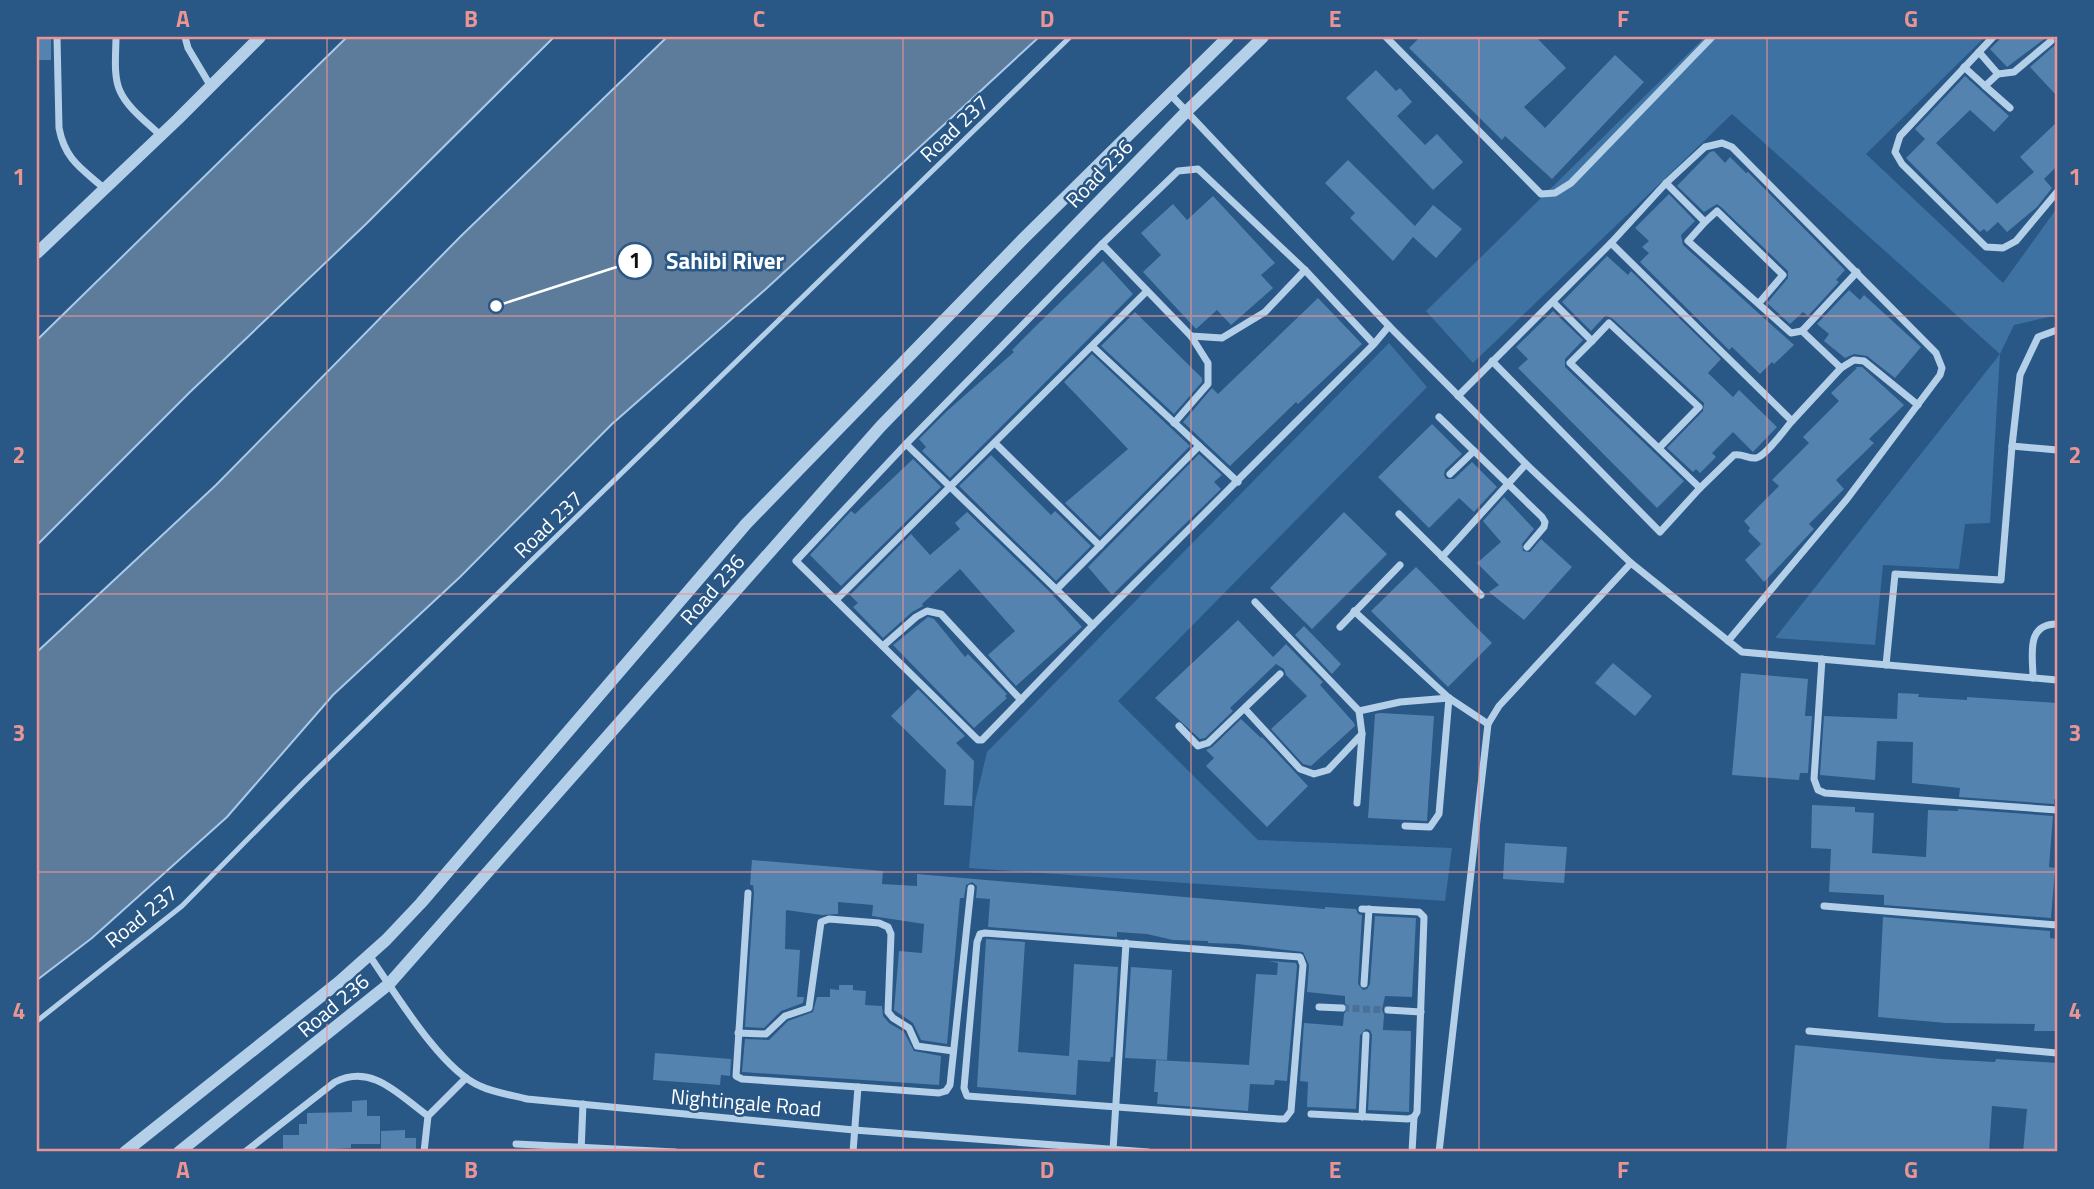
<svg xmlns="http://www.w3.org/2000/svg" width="2094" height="1189" font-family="'Titillium Web',sans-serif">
<rect width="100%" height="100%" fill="#295786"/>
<g fill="#3d72a2">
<polygon points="1705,37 1985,37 1866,154 2003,283 2057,208 2057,309 2053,316 2014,325 2000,354 1990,523 1965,524 1959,569 1883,565 1875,645 1775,638 2000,354 1732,114 1473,363 1426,311"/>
<polygon points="1389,343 1427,387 1118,701 1258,840 1452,848 1445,901 969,868 975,802 987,752"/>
</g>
<g fill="#5d7c9c" stroke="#a9cae8" stroke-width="2">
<polygon points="347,37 554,37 366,224 189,393 37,545 37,340"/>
<polygon points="667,37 1039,37 767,288 612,424 460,577 333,695 227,817 92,938 37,980 37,652 216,485 460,237"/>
</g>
<g fill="#5583af">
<polygon points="1420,37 1536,37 1566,68 1524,107 1545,128 1615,55 1644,82 1552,179 1505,136 1502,140 1409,48"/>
<polygon points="2002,37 2047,37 2007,67 1990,49"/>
<polygon points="2055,37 2057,37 2057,96 2030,67 2055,45"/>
<rect x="37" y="39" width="14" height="21"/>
<polygon points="1376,70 1396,91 1400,88 1412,102 1397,116 1425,145 1437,134 1463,162 1433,190 1346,98"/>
<polygon points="1965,76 2009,116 1994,132 1970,110 1936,143 1997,204 2034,172 2020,157 2057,122 2057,166 2044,179 2052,188 2037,207 2007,232 1998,222 1987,232 1984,229 1980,232 1906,158 1925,139 1915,129"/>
<polygon points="1714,151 1725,163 1730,157 1746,173 1748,172 1845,270 1836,280 1839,282 1808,316 1803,312 1790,324 1767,303 1788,278 1788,271 1721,207 1717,204 1704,212 1677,186 1710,152"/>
<polygon points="1348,160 1415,226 1433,205 1462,229 1436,258 1413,237 1393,261 1350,218 1355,213 1325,183"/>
<polygon points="1669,194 1695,221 1681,235 1683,245 1794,345 1774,364 1772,362 1760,374 1732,347 1729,350 1640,262 1649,253 1642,247 1649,241 1635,228"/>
<polygon points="1213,196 1275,263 1261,275 1273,288 1231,325 1217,310 1196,329 1143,272 1161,255 1141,233 1173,204 1187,220"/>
<polygon points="1607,256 1628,275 1631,271 1721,359 1708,373 1733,397 1739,390 1777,427 1753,452 1733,432 1712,453 1716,457 1700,473 1696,469 1693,472 1667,448 1703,411 1704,403 1613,319 1606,315 1591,331 1562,302"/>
<polygon points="1103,261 1133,294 950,478 922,451 926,447 919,439 947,411 1014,352 1012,350 1041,321"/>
<polygon points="1849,290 1860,300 1864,295 1921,347 1895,378 1867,356 1854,354 1845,358 1824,341 1829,334 1817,324"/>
<polygon points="1318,298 1362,344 1298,404 1296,402 1230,466 1183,422 1212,388 1218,394"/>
<polygon points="1553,311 1583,340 1565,359 1565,367 1684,481 1657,508 1518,368 1528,359 1516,347"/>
<polygon points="1135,312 1202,378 1202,382 1174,414 1101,346"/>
<polygon points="1092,354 1190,446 1100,537 1065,503 1128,449 1064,382"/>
<polygon points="1855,367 1862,367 1904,405 1869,439 1874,443 1836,480 1844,489 1809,524 1814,529 1764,582 1745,560 1761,544 1748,531 1750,528 1744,521 1779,486 1772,480 1809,443 1803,437 1839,401 1831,393 1857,368"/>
<polygon points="1432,424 1462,454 1445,470 1444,475 1446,479 1454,479 1472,462 1497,487 1474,512 1459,498 1429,528 1378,477"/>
<polygon points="1199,454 1222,475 1214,482 1221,489 1112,595 1088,567"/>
<polygon points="991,455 1051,515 1055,511 1091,546 1056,581 959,486"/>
<polygon points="913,459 941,487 841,586 810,555 851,511 855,514"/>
<polygon points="1504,497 1534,529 1522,544 1523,551 1530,552 1541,539 1572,567 1524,620 1489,592 1499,585 1477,563 1501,542 1483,521"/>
<polygon points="967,512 1049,591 1082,627 1016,686 988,655 1015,631 960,569 922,604 923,606 912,612 883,638 853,607 858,603 850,595 911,534 930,555 960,529 955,523"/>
<polygon points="1344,512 1387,554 1312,629 1270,588"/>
<polygon points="1416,567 1492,643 1448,687 1371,611"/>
<polygon points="928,617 934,619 965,657 968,654 1007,694 1005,696 1007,698 974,728 893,645"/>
<polygon points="1238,620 1273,657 1286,644 1323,682 1320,685 1354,723 1355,726 1311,766 1303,764 1271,729 1307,696 1286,675 1284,669 1276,664 1230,708 1233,711 1205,738 1200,739 1155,698"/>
<polygon points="1304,626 1341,664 1332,674 1295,635"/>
<polygon points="1613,663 1652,696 1635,716 1595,683"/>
<polygon points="1741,673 1808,679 1805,716 1812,716 1808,773 1800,773 1799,780 1732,775"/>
<polygon points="918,689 965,736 956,743 974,761 972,806 944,805 946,770 891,716"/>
<polygon points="1898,693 1919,694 1918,697 1967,700 1967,697 2057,703 2057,799 2054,799 2054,804 1959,797 1960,788 1912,783 1913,742 1877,741 1875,780 1820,775 1824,716 1897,719"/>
<polygon points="1380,713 1434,716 1427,821 1368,818 1375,714"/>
<polygon points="1241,719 1261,738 1262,737 1308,786 1267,827 1206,766 1214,758 1206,750 1212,747"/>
<polygon points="1812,805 1855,807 1855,812 1874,813 1872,853 1926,857 1928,810 1958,811 1958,809 2053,816 2049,867 2055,868 2051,918 1884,905 1884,895 1829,892 1831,849 1811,848"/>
<polygon points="1505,843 1567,847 1564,883 1503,879"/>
<polygon points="752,860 883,871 882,884 917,886 917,874 1325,909 1325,907 1356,909 1358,914 1362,915 1358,984 1363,990 1367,989 1370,984 1375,916 1416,918 1412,997 1385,996 1382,1010 1384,1015 1383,1030 1411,1031 1409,1112 1368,1110 1372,1035 1370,1030 1366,1029 1360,1035 1356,1109 1307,1107 1308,1082 1300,1081 1304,1023 1343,1026 1344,1014 1348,1008 1345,1003 1345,996 1307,992 1309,965 1303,952 1238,944 1208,943 1208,941 1173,940 1147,934 1117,932 1117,937 988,927 990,899 976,898 977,886 972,882 966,885 964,898 960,898 947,1044 921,1040 913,1023 894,1010 899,951 922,953 924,924 872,916 873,905 838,902 838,914 822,915 786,910 785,949 800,950 797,997 804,997 803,1003 781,1011 764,1028 745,1027 754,893 753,885 750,885"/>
<polygon points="1883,917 2050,931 2050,938 2057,939 2057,1031 2034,1031 2035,1024 1946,1023 1878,1017"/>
<polygon points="986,939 1025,942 1018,1052 1069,1056 1074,964 1118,967 1113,1057 1111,1057 1110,1062 1078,1060 1076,1095 977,1087"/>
<polygon points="1269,961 1296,963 1297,966 1287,1081 1275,1080 1274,1085 1250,1084 1248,1111 1157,1104 1158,1092 1154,1092 1156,1060 1249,1065 1256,974 1277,975 1278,963"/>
<polygon points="1131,967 1172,970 1167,1060 1125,1058"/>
<polygon points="839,985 853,985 853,990 866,991 865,1005 882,1006 883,1016 889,1023 904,1032 914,1051 941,1056 939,1085 742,1072 745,1039 769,1040 788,1021 813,1012 817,997 830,997 830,989 839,990"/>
<polygon points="1795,1045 1941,1059 1995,1062 1996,1059 2057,1063 2057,1152 2023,1152 2027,1109 1992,1106 1989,1152 1786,1152"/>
<polygon points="655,1053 731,1059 730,1076 721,1075 720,1085 653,1080"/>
<polygon points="367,1100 367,1116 380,1116 380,1144 351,1144 351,1148 283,1152 283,1135 299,1135 299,1124 307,1124 307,1113 352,1112 352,1101"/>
<polygon points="405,1130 405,1138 416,1138 416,1152 381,1152 381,1131"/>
</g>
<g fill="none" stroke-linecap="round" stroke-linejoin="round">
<polyline stroke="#497098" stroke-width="7" stroke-dasharray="7 3.5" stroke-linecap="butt" points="1342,1008 1388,1010"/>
<polyline stroke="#b4cfe8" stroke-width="5" points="37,1021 182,906 304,782 1070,37"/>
<g stroke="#b4cfe8" stroke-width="7">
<path d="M57,37L59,128C65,160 82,169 105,189"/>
<path d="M116,37C116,53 113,76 120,91C128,109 148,123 161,136"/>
<polyline points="185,37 188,48 210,85"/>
<polyline points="1386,37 1541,194 1555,193 1571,183 1712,37"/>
<polyline points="1993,37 1900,136 1895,152 1902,164 1986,247 2003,248 2016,241 2057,192"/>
<polyline points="1979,52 1998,74 2014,72 2051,41"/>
<polyline points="1964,67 1985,86 1998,74"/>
<polyline points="1985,86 2010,108"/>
<polyline points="1170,94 1389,326 1526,464 1631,563 1742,652 2057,680"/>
<polyline points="1666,183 1705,222 1688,241 1791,333 1802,331"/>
<polyline points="1705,222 1717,211 1783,275 1759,303"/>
<polyline points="1102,244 1178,171 1198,169 1305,270"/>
<polyline points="1857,272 1802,331 1841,368 1854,360 1864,361 1918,405"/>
<polyline points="1553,302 1592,341 1570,363 1700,488"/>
<polyline points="2057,330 2038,337 2020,375 2012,446 2057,450"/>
<polyline points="1592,341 1609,323 1699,407 1659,448"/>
<polyline points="1374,344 1305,270 1265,312 1222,338 1191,336 1102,244 906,444 796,561 978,740 982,740 1093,625 1374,344 1389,326"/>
<polyline points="1093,347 1238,482"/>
<path d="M1492,361L1660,532L1700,488L1734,455C1742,453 1748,459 1756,458C1766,456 1785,429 1792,421L1611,243"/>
<polyline points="1458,396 1611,243 1666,183 1705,147 1722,143 1732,147 1936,353 1942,368 1940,375 1847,499 1728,641"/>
<polyline points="1439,417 1542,517 1545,522 1544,527 1527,547"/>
<polyline points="1792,421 1841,368"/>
<polyline points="1174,423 1208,384 1208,363 1191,336"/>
<polyline points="995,443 1100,546"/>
<polyline points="906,444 1093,625"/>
<polyline points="1450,474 1474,451"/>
<polyline points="1399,514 1481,595"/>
<polyline points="1442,557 1526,464"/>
<polyline points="1057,589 1199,446"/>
<polyline points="836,600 1147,291"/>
<polyline points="1354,611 1449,698 1488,724"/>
<polyline points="1340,627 1400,565"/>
<polyline points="883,646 916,617 927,611 941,614 1021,700"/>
<polyline points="1822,659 1814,779 1818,790 1825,793 2057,810"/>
<polyline points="1886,665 1895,574 2001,580 2012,446"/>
<path d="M2033,678C2033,656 2025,624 2057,624"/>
<polyline points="1245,709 1300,769 1314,774 1328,770 1362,734 1359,711 1255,602"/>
<polyline points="1359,711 1400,702 1449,698"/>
<polyline points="1179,726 1198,746 1208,743 1280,674"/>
<polyline points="1357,803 1362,734"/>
<polyline points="1405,826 1430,827 1439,814 1449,698"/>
<polyline points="748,893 736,1076 742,1079 858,1087"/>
<polyline points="1824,906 2057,925"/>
<polygon points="985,933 1300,957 1303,965 1291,1111 1285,1119 1279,1119 967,1096 964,1088 977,942 980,934"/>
<path d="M369,955C394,991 441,1070 480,1086C495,1093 512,1095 527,1099L854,1130L1148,1152"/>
<polyline points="1364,984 1369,909"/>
<polyline points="1319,1007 1342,1008"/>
<polyline points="1388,1010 1421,1012"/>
<polyline points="1809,1031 2057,1053"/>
<polyline points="738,1033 766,1034 785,1016 809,1008 821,922 829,919 879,923 888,927 891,934 888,1012 893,1018 909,1028 917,1046 953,1051"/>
<polyline points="1311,1114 1408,1119 1414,1117 1417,1112 1424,917 1419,912 1362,909"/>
<polyline points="1362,1117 1366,1035"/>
<polyline points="516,1144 675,1152"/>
<polyline points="1113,1150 1126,943"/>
<path d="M245,1152L335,1082C372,1063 399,1095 428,1116"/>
<polyline points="424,1152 428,1116 466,1078"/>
<polyline points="581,1152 583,1104"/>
<polyline points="853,1152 858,1087 939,1093 946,1091 950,1085 971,888"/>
<polyline points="1412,1152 1414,1117"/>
<polyline points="1439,1152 1488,724 1499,706 1631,563"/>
</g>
<g stroke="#b4cfe8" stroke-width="12">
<polyline points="37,253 178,119 260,37"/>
<polyline points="125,1152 339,982 386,940 421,903 746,524 1024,238 1228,37"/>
<polyline points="179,1152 389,984 881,426 1187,111 1263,37"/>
</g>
</g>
<path fill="none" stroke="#ea9494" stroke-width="2" stroke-opacity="0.55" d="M327,37V1152M615,37V1152M903,37V1152M1191,37V1152M1479,37V1152M1767,37V1152M37,316H2057M37,594H2057M37,872H2057"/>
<g text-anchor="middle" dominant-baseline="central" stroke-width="5" stroke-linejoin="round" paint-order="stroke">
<g font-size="21" fill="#fff" stroke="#295786">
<text transform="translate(954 128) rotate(-44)">Road 237</text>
<text transform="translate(1099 173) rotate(-46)">Road 236</text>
<text transform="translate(548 524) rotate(-44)">Road 237</text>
<text transform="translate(712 589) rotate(-49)">Road 236</text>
<text transform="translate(141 916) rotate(-39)">Road 237</text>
<text transform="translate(333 1005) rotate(-40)">Road 236</text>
<text transform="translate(746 1102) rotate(5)">Nightingale Road</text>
</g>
</g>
<path fill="none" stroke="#fff" stroke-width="2.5" d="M496 306L635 261"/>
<g fill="#fff" stroke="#295786" stroke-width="2.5">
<circle cx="496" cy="306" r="7"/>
<circle cx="635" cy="261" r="18"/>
</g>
<g font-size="21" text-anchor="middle" font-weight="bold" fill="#111">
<text x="635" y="268">1</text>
</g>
<g font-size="23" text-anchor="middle" font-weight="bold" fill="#fff" stroke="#295786" stroke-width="5" stroke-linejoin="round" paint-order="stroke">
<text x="725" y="269">Sahibi River</text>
</g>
<rect width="2094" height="1189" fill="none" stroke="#295786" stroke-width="77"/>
<rect x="38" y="38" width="2018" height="1112" fill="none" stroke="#ea9494" stroke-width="2.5"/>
<g font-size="23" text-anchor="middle" font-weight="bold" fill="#ea9494">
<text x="183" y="27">A</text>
<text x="471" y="27">B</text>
<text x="759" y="27">C</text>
<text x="1047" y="27">D</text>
<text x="1335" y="27">E</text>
<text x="1623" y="27">F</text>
<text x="1911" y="27">G</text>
<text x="19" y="185">1</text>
<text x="2075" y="185">1</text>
<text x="19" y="463">2</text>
<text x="2075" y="463">2</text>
<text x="19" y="741">3</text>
<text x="2075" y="741">3</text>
<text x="19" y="1019">4</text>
<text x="2075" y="1019">4</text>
<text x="183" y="1178">A</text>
<text x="471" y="1178">B</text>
<text x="759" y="1178">C</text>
<text x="1047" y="1178">D</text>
<text x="1335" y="1178">E</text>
<text x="1623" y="1178">F</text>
<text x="1911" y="1178">G</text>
</g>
</svg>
